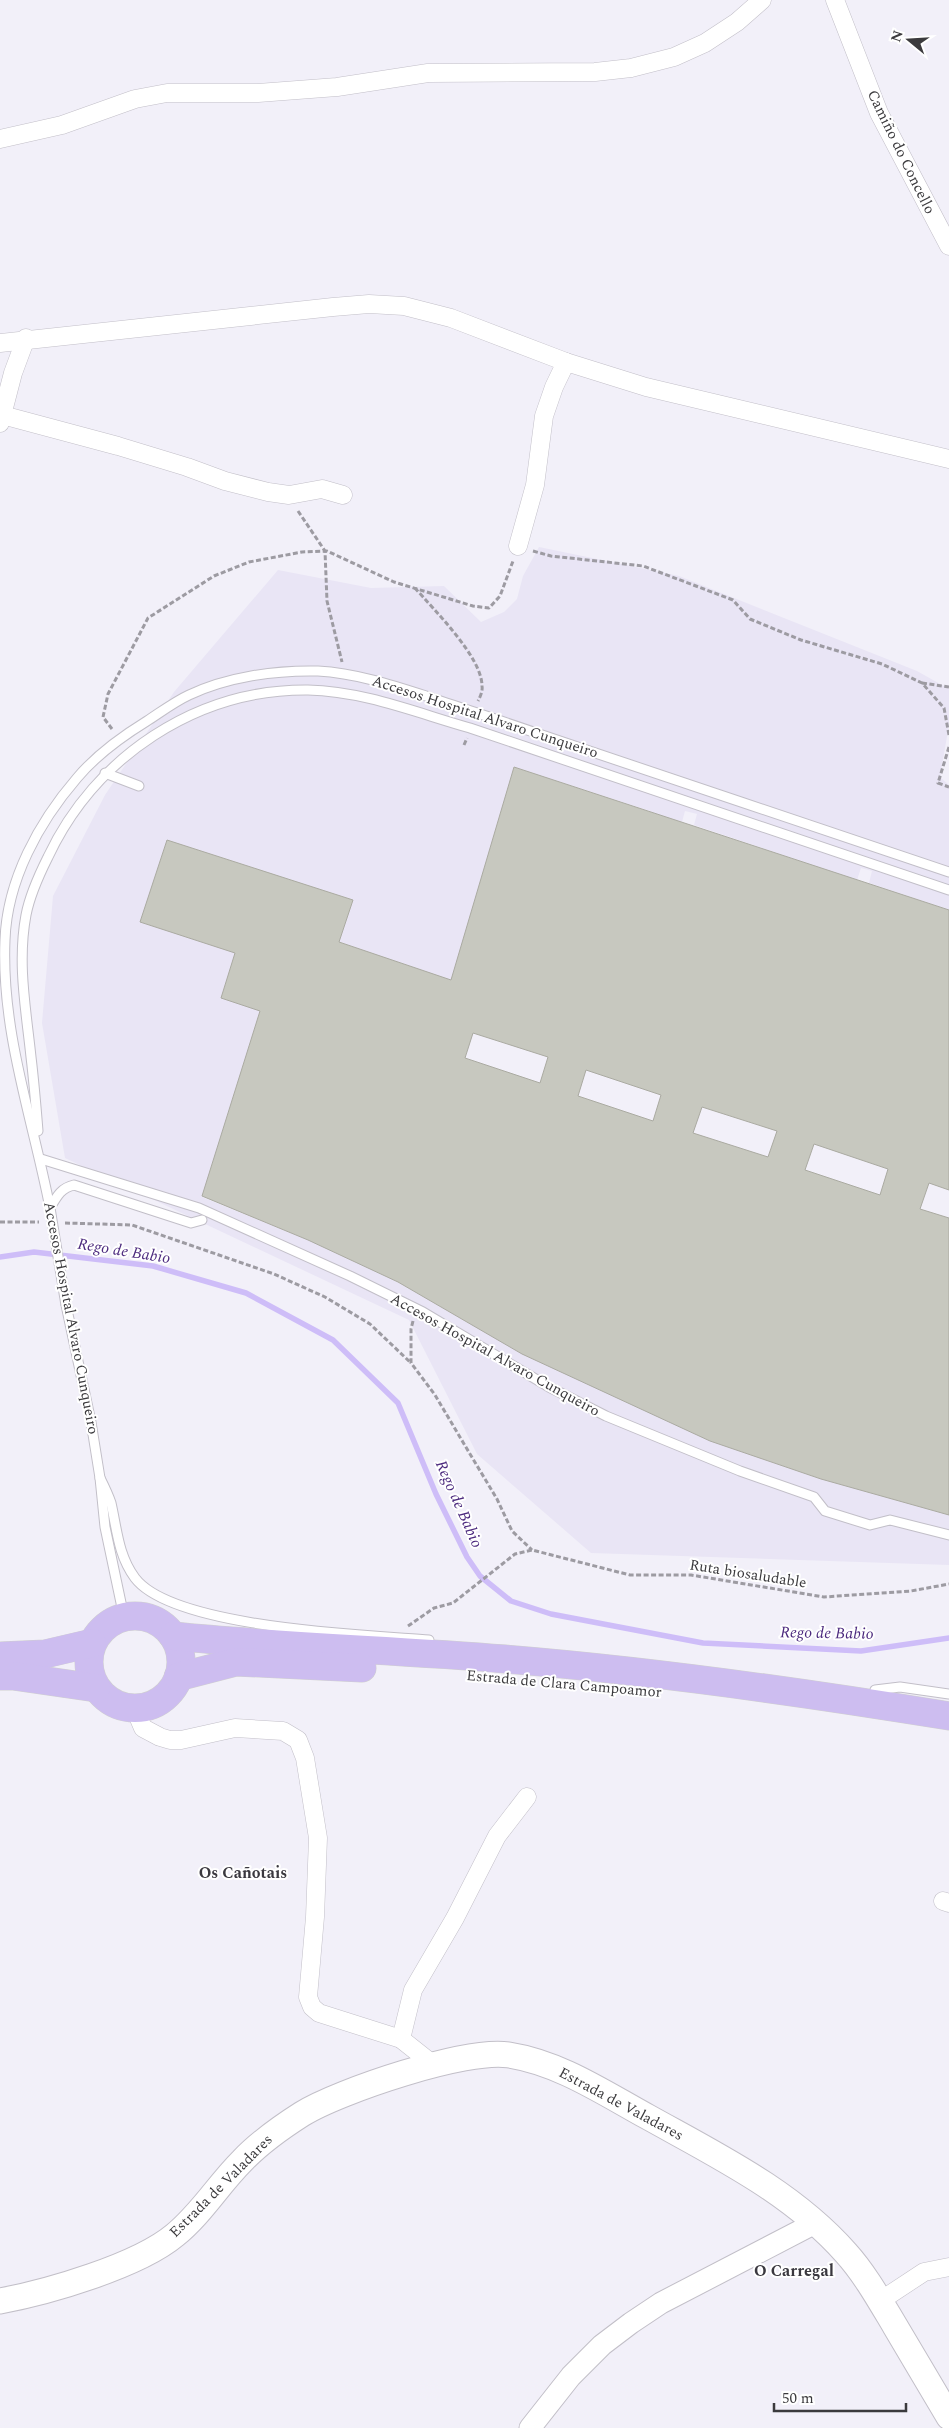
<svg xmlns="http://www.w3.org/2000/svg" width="949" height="2428" font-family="Spectral,serif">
<rect width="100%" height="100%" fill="#f2f0f9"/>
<polygon fill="#e9e5f5" points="539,547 679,576 917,671 949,689 949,725 940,777 949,785 949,910 869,883 872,871 861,868 857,880 694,825 697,814 685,811 682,822 626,888 650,811 514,767 456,964 457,982 339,942 353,900 167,840 140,922 235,953 221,998 260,1011 202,1197 308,1240 398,1282 522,1354 710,1441 821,1479 949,1515 949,1565 591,1553 477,1454 409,1320 65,1158 42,1023 53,896 105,795 174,692 278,570 371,588 444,586 481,622 504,612 517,599 523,576"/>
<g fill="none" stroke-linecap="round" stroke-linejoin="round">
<polyline stroke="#cebdf8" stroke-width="5.5" points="0,1257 34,1252 153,1266 246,1293 333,1340 398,1403 436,1494 467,1557 480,1576 511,1601 551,1614 703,1643 861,1651 949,1638"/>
</g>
<path fill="#c7c8bf" stroke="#aaaaa1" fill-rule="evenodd" d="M514,767L949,910V1190L929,1183L920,1209L949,1218V1515L821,1479L710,1441L522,1354L398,1282L308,1240L202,1196L260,1011L221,998L235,953L140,922L167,840L353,900L339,942L451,980ZM473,1033L548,1057L540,1083L465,1058ZM586,1070L661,1095L653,1121L578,1096ZM702,1107L777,1131L768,1157L693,1133ZM814,1144L888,1169L880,1195L805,1170Z"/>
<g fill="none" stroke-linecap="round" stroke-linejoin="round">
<defs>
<g id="service">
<polyline points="105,773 139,786"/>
<path d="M38,1131C36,1106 34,1082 31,1057C26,1009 17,963 26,915C30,894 39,875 48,857C95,757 196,689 308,690C363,691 417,713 470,728L949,890"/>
<polyline points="41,1159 199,1208 350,1276 423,1312 549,1387 606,1416 740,1471 814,1497 825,1511 870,1525 890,1520 949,1535"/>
<path d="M50,1208C33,1120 1,1032 5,940C7,880 39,822 77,778C97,754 121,737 147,721C161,712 174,702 189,695C227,677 275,670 318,671C355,673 392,685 426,696C464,709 502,721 539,734C676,780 812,826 949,872"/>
<path d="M50,1208C57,1196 61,1188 74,1185L191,1223L202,1220"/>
<polyline points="66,1305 91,1422 100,1478 105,1527 124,1617"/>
<path d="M100,1478C104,1486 108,1494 111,1503C117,1529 118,1555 135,1578C173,1628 365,1635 429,1640"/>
<polyline points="875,1690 900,1687 949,1694"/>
</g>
<g id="minor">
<polyline points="835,0 879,113 949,246"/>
<polyline points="0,139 62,125 135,99 167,93 258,93 337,87 428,73 595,72 631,68 674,57 705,43 737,22 762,0"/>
<polyline points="0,343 333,307 369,304 404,306 451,318 566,362 646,387 949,459"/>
<polyline points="2,415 118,446 187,467 225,481 268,492 289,495 322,489 343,495"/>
<polyline points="0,423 13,373 26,338"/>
<polyline points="518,546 535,485 544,416 554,387 566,362"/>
<polyline points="135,1709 143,1728 160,1737 170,1740 181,1740 235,1728 283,1731 298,1740 305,1758 318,1838 315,1917 308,1997 312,2007 319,2013 401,2039 435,2066"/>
<polyline points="943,1901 949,1903"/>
<polyline points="401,2039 413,1990 455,1918 497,1836 527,1797"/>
<polyline points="880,2301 924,2272 949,2267"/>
</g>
<polyline id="tertiary" points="530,2428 571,2376 602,2345 631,2323 661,2303 817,2222"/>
<path id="secondary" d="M0,2301C48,2292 138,2266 175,2235C201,2214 218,2185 242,2161C260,2142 280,2128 302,2114C339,2091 467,2048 509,2055C560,2063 604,2093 648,2117C718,2156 792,2192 846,2253C865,2274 880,2301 895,2326C913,2356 931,2387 949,2417"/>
<g id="primary">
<circle cx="135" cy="1662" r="46"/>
<path d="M173,1636C283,1647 395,1650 505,1659C654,1671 802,1692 949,1716"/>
<polyline points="0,1656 45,1654 92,1643"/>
<polyline points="0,1676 13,1676 96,1688"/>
<polyline points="178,1677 236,1662 362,1668"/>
</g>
</defs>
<use href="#service" stroke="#c2bfc8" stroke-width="11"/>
<use href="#minor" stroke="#c2bfc8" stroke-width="19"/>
<use href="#tertiary" stroke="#c2bfc8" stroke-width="23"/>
<use href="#secondary" stroke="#c2bfc8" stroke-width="27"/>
<use href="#primary" stroke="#d0d0d0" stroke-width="29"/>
<g stroke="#9d9ba2" stroke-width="3" stroke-dasharray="5 2.5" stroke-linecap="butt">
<polyline points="298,511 325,551 327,601 342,662"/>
<polyline points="533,551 551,556 643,566 733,600 750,619 801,640 882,664 922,683 944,708 949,735"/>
<path d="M415,588C434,610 482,657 482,686C483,691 480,697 478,701"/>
<polyline points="922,683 949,687"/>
<polyline points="112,729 103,717 108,694 148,618 214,576 249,562 302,552 327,551 394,582 473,606 489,608 500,596 513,561"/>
<polyline points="464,745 467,738"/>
<polyline points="949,747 938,783 949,787"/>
<polyline points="0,1222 39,1222"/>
<polyline points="65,1223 132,1225 274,1274 325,1297 370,1324 411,1363"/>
<polyline points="413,1321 411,1329 411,1363 435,1395 470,1454 497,1499 512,1531 532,1550"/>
<polyline points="408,1626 434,1608 453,1603 515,1554 532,1550 630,1575 691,1575 824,1597 911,1591 949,1584"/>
</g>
<use href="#service" stroke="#fff" stroke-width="9"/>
<use href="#minor" stroke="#fff" stroke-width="18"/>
<use href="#tertiary" stroke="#fff" stroke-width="21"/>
<use href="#secondary" stroke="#fff" stroke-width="25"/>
<use href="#primary" stroke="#cdbdf0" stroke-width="28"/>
<defs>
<polyline id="service-bridge" points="50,1208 66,1305"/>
</defs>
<use href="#service-bridge" stroke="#c2bfc8" stroke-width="11" stroke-linecap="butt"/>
<use href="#service-bridge" stroke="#fff" stroke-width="9"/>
</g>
<g text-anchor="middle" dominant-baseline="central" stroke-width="4" stroke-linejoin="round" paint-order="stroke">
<g font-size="15" fill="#3b3a3d" stroke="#fff">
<text transform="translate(901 152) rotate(64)">Camiño do Concello</text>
<text transform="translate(485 717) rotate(18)">Accesos Hospital Alvaro Cunqueiro</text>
<text transform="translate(71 1318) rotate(79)">Accesos Hospital Alvaro Cunqueiro</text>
<text transform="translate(495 1355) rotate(29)">Accesos Hospital Alvaro Cunqueiro</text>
<text transform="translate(748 1574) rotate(9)">Ruta biosaludable</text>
<text transform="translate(564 1684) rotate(5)">Estrada de Clara Campoamor</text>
<text transform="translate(621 2104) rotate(28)">Estrada de Valadares</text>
<text transform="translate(221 2186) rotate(-45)">Estrada de Valadares</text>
</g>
<g font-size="16" font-style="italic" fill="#4c2a7e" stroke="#fff">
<text transform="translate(124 1251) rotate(9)">Rego de Babio</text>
<text transform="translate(459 1504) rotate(66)">Rego de Babio</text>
<text transform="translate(827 1633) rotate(1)">Rego de Babio</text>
</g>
<g font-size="16" font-weight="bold" fill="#3a383f" stroke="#fff">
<text x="243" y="1873">Os Cañotais</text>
<text x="794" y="2271">O Carregal</text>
</g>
</g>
<g transform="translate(909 40) rotate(288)" stroke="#ffffff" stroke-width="4" paint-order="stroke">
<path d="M0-4L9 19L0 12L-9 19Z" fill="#3b3a3d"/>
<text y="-8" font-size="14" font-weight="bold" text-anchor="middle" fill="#3b3a3d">N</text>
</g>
<path d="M774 2403v8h132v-8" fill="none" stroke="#3b3a3d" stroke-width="2.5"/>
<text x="782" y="2403" font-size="15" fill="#3b3a3d" stroke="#ffffff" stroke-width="4" paint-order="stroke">50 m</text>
</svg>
